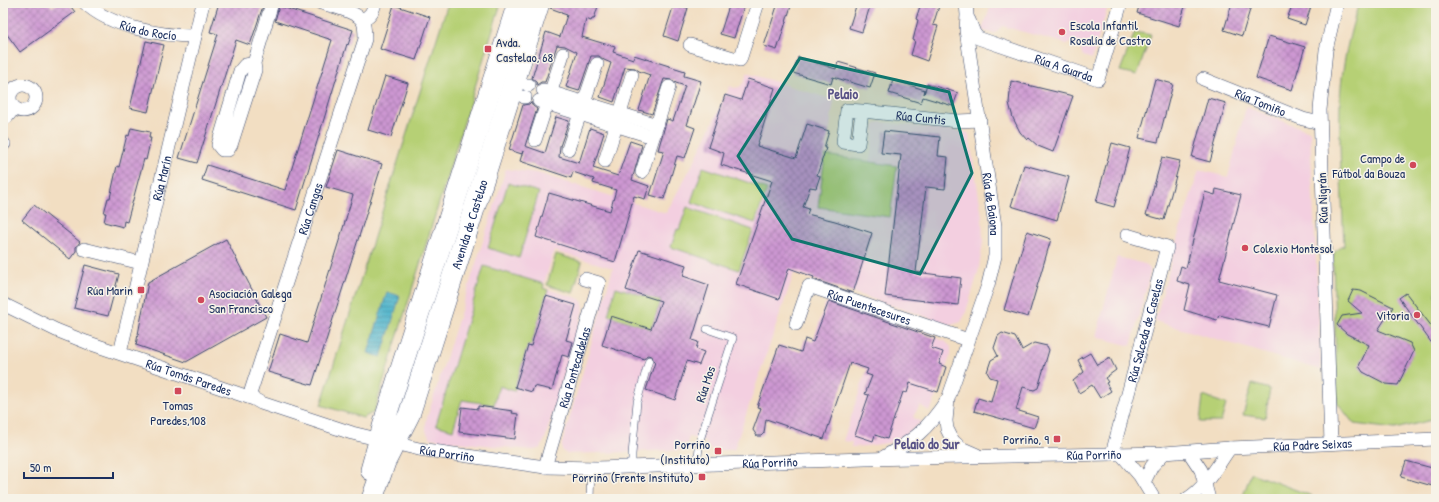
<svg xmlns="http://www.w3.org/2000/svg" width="1439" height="502" font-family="'Patrick Hand',sans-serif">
<defs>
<pattern id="water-rules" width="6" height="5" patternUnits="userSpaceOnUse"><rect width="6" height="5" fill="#4cb3cb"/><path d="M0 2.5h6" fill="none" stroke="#3e92a8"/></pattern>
<pattern id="building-cross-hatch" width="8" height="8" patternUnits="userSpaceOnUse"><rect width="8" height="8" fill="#cd97d2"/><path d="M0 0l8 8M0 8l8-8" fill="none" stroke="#a67cae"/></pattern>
</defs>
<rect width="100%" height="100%" fill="#f7f3e8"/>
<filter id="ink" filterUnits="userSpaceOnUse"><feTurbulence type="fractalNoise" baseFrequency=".025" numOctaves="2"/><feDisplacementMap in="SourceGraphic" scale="8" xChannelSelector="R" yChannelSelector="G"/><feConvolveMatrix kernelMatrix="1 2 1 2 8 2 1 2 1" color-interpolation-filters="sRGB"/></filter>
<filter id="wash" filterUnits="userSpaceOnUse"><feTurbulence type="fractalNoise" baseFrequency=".012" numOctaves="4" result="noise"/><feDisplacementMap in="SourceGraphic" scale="16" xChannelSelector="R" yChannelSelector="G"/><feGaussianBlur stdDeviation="0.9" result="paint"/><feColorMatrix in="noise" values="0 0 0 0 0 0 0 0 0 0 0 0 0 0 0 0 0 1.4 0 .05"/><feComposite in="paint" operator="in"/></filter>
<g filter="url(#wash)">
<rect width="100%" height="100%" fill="#f2dec2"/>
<g fill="#f3cfe0">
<polygon points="992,3 1109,3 1092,59 1083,56 1079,46 1070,43 1067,44 1002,26 994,34 982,30"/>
<polygon points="747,73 834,100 826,155 844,160 870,162 874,127 876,124 881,122 966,132 969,134 982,216 983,242 978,273 965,315 961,322 951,325 794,273 734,450 712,450 706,445 706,441 689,437 685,450 568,454 565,453 562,450 562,444 613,268 554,251 543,288 578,298 582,301 584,307 545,439 541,448 535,450 529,450 447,441 430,438 426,431 426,421 506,169 537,173 666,213 695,160 730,86 734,88 740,87 744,82"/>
<polygon points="1246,107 1307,130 1310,132 1321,370 1155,321 1180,229 1199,170 1228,177"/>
<polygon points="1117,257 1145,264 1150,269 1150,274 1131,346 1096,337"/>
<polygon points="828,302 945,341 951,347 951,354 932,407 929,411 920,405 913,417 921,422 904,436 888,443 866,446 851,447 852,442 843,441 867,369 805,339 813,342 825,304"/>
</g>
<g fill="#b6d075" stroke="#68806a">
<polygon points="448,3 501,3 374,412 363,418 321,405"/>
<path d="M1359,3H1436V419L1395,429L1354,424L1337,402L1333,259C1334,251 1337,248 1344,246C1342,197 1339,148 1340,99C1342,66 1349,34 1359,3Z"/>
<polygon points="1135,32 1151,35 1137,75 1120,71"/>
<polygon points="825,155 897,166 890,217 818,207"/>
<polygon points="703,167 767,189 755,223 691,202"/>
<polygon points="508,183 539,192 519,258 488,248"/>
<polygon points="687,207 753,230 739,270 671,247 677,229 679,230"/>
<polygon points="556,254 582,262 573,293 547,285"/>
<polygon points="484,266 544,284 543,288 548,290 531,346 528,345 514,391 499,386 494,405 462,400 453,430 436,425"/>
<polygon points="616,287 661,301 651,329 608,315"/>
<polygon points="1252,384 1270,389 1265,418 1243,415"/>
<polygon points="1203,396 1226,404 1221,422 1200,422"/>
<polygon points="1251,473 1312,496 1311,499 1242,499"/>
</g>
<polygon fill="url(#water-rules)" stroke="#347194" points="387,292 400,296 381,357 368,353"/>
<g id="blocks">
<g fill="url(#building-cross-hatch)">
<polygon points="10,3 49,3 52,7 58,3 68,3 75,12 20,52 3,29 3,8"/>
<polygon points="219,3 264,3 250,45 236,40 197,163 179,158 218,34 210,32"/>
<polygon points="551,3 599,3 594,19 592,19 591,21 586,19 582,37 615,47 613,52 633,59 634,55 685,71 684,76 701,81 687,125 695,128 685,158 677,156 664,199 650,195 664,151 658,150 667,119 673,121 685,86 676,83 672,80 664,79 652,114 639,110 650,75 639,71 635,68 625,67 614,102 600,97 611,63 604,60 599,56 591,56 579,91 566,87 577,52 565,46 557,45 545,82 541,82 537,85 536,81 532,78 546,32 560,37 567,15 561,13 561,12 550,8"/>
<polygon points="730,3 745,3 734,38 720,34"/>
<polygon points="778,3 792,3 777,50 764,46"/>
<polygon points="857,3 871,3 862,32 849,28"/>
<polygon points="921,3 940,3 933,25 938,26 927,61 911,55 915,41 913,40 918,20 916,19"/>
<polygon points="1140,3 1186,3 1179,26 1137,13"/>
<polygon points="1232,3 1252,3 1242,36 1224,30"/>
<polygon points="1293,3 1312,3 1305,25 1287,19"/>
<polygon points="674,4 688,8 678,41 664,36"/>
<polygon points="394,5 430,17 416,60 380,49"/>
<polygon points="279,6 353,30 348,45 347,44 296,210 202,180 207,165 285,190 332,40 275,21"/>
<polygon points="1269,36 1305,47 1292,90 1256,78"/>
<polygon points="146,41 164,45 148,112 130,108"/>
<polygon points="798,57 836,69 838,62 875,73 870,88 833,77 831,84 793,73"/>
<polygon points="385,76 408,83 391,137 368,130"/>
<polygon points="748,79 775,88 757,146 796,158 807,124 829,131 824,148 826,148 817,175 820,176 816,188 810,187 803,207 809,209 807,214 835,221 872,233 853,293 813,279 814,277 789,268 779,299 736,284 772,181 721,165 724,153 708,147 725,95 741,100"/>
<polygon points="1155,79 1173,84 1158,142 1139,138"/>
<polygon points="893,80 925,90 924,94 927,84 958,93 953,106 923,97 921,103 889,93"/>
<polygon points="1011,81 1073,96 1053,152 1038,146 1029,138 1027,140 1020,132 1013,118 1009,103"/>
<polygon points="1208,98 1226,103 1210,162 1192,157"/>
<polygon points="531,102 533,106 537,109 525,146 545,153 556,117 569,121 560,146 559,157 579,163 590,128 604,133 593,168 618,176 630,141 642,145 632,180 649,186 645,199 634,196 615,262 536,237 549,193 610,211 616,190 593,183 594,179 573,172 571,178 520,161 523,151 522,154 509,150 523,105 529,104"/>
<polygon points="131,128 150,132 149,138 151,138 146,160 144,159 127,222 124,221 123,227 104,222 106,213 104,213 108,198 110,198 117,166 119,167 127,135 129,136"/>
<polygon points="884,131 940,137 938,156 948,157 945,189 926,187 916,272 961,278 958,305 885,296 901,155 881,153"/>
<polygon points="1112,143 1130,148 1114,207 1096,202"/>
<polygon points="338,150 382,164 312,385 268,372 280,334 307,343 344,225 353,195 326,187"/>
<polygon points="1162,157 1180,161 1164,220 1146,215"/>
<polygon points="1024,165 1069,177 1057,220 1011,206"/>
<polygon points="1216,189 1241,195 1219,280 1277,295 1269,327 1219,315 1217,320 1184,310 1190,285 1177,281 1181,266 1186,268 1205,192 1215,195"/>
<polygon points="34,205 80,242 76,247 76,251 70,259 22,220"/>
<polygon points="1027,231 1051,239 1028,317 1004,310"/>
<polygon points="226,239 266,317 186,362 136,345 148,282"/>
<polygon points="639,250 686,265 683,276 709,285 692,340 698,342 696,349 704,352 699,365 687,361 675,400 646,390 655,362 654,362 652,356 647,355 644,359 602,345 611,316 651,329 661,301 626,290"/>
<polygon points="85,265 119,274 108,316 74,308"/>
<polygon points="1353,290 1361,291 1393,307 1378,330 1410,343 1414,351 1398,385 1386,384 1363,372 1359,366 1369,345 1347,334 1337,325 1342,316 1362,313 1348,301"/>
<polygon points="1406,293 1436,332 1436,349 1399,298"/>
<polygon points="546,296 576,305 566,340 573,342 569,357 562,355 552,390 534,386 532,392 515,387 528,345 531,346"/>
<polygon points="829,301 935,338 931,348 943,352 939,364 946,367 938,392 910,383 907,393 903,392 887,439 875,435 873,441 855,435 869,395 865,394 872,376 866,374 868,369 850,363 824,439 766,419 764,433 761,436 757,436 753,430 761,408 757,407 779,345 801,352 805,339 813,342"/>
<polygon points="1002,333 1015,337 1022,350 1034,343 1047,346 1049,350 1038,388 1034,390 1023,387 1016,410 1038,417 1034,428 974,411 978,398 991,402 997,379 990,377 987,372 991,360 998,356 994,348 998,336"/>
<polygon points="1090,353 1097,365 1110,358 1116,370 1105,378 1108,382 1106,383 1111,391 1100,398 1092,385 1079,393 1073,381 1084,372 1078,360"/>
<polygon points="478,406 513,411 512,413 518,414 515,439 459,432 462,407 478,409"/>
<polygon points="1406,461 1436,469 1436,487 1401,477"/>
</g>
</g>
</g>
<g filter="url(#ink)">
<use href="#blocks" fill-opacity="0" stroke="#3b496d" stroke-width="1"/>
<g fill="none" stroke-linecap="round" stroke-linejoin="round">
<defs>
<g id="service">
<polyline points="697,464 700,440 733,338 707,329"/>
<polyline points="632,467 632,454 637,402 649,360"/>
<polyline points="590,499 591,468"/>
</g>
<g id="minor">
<path id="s1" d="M85,3C110,27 161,36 195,36"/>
<path id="s2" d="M966,3L967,15L966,30L995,226V256L988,285L948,399L946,421L947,429L953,441L961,448L977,455"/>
<path d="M362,20C370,16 373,12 375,3"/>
<path id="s3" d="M969,20L974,33L978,38L1098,79L1121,3"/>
<polyline points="690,45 740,60 758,3"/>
<polyline points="254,63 245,65 240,71 218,145 222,150 228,150 231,145 255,70 254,63 272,3"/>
<path id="s4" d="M1203,79L1303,119L1320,123"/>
<circle cx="23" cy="98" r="13"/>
<polyline points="528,85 529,85"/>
<polyline points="543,90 657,125"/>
<polyline points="524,97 525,97"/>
<polyline points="539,101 653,137"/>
<path id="s5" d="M862,111L858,144L843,142L847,110L862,111L958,121L980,120"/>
<polyline points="3,119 7,117 14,108"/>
<polyline points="535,140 563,54"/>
<polyline points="3,143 4,144"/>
<polyline points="568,149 597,64"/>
<polyline points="605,161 632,75"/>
<polyline points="642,172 669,87"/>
<polyline points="84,249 141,263"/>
<path id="s6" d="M3,304L56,330L86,342L254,399L261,403L352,433L419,449L545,467L597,468L865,459L1164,453L1230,448L1436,439"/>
<path id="s7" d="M796,324L809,286L968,340"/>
<path id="s8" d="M120,353L203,3"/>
<path id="s9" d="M249,397L365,39C365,33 365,25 362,20C355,11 332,6 321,3"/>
<polyline points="1331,443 1320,110 1326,50 1337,3"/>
<polyline points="1189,452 1201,470 1209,499"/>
<path id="s10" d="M1112,454L1167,247L1127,235"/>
<polyline points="1121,454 1140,476 1154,499"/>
<path d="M882,458C914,440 926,431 947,400"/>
<path id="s11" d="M545,467L599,283L585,279"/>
<polyline points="1144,482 1152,466 1164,453"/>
<path d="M1187,499C1206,487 1217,466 1230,448"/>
</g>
<g id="primary">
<polyline points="371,470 386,416 518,3"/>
<path id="s12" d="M372,499L385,462L409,415L539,3"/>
</g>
</defs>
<use href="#service" stroke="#3b496d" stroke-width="8"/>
<use href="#minor" stroke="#3b496d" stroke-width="14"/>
<use href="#primary" stroke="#3b496d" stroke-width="22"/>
<use href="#service" stroke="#fff" stroke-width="7"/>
<use href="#minor" stroke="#fff" stroke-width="13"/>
<use href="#primary" stroke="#fff" stroke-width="21"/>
</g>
</g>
<path fill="#0f766e" fill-opacity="0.2" stroke="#0f766e" stroke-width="3" stroke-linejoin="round" d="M800,58L949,92L972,173L920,274L792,239L738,156Z"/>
<g fill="#d1495b" stroke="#f7f3e8" stroke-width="1.5">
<circle cx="1062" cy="32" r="4"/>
<rect x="484" y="45" width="8" height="8" rx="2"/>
<circle cx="1413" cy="165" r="4"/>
<circle cx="1245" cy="248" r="4"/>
<rect x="137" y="286" width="8" height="8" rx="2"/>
<circle cx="201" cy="300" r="4"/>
<circle cx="1417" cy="315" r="4"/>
<rect x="174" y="387" width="8" height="8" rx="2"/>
<rect x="1053" y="435" width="8" height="8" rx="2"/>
<rect x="714" y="447" width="8" height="8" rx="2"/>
<rect x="698" y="473" width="8" height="8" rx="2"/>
</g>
<g text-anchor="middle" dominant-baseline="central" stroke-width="3" stroke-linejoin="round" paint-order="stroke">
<g font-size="13" fill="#1b2f5e" stroke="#f7f3e8" text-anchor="end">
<text x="1070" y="25" text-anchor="start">Escola Infantil<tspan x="1070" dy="15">Rosalía de Castro</tspan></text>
<text x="496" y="42" text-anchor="start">Avda.<tspan x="496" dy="15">Castelao, 68</tspan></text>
<text x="1405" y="158">Campo de<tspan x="1405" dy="15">Fútbol da Bouza</tspan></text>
<text x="1253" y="248" text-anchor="start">Colexio Montesol</text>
<text x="133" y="290">Rúa Marin</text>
<text x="209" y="293" text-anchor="start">Asociación Galega<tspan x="209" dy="15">San Francisco</tspan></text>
<text x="1409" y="315">Vitoria</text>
<text x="178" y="405" text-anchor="middle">Tomas<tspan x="178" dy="15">Paredes,108</tspan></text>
<text x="1049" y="439">Porriño, 9</text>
<text x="710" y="444">Porriño<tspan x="710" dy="15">(Instituto)</tspan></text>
<text x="694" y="477">Porriño (Frente Instituto)</text>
</g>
<g font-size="13" fill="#1b2f5e" stroke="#f7f3e8">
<text stroke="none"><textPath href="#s1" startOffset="70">Rúa do Rocío</textPath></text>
<text stroke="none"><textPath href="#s3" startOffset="111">Rúa A Guarda</textPath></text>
<text stroke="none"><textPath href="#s4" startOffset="62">Rúa Tomiño</textPath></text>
<text stroke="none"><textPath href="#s5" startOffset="155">Rúa Cuntis</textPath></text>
<text stroke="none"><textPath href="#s8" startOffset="180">Rúa Marín</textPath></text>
<text transform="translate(1322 198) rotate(-92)">Rúa Nigrán</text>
<text stroke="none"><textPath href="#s2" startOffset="203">Rúa de Baiona</textPath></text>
<text stroke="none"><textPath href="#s9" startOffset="198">Rúa Cangas</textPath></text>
<text stroke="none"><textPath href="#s12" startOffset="292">Avenida de Castelao</textPath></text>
<text stroke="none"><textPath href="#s7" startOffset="104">Rúa Puentecesures</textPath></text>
<text stroke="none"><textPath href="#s10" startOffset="128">Rúa Salceda de Caselas</textPath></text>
<text stroke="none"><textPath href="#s11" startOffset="104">Rúa Pontecaldelas</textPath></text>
<text stroke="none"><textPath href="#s6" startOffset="200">Rúa Tomás Paredes</textPath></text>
<text transform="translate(705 384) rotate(-72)">Rúa Mos</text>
<text stroke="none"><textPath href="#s6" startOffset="1337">Rúa Padre Seixas</textPath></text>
<text stroke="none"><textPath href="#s6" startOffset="470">Rúa Porriño</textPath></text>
<text stroke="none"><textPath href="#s6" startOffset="1118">Rúa Porriño</textPath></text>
<text stroke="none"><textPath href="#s6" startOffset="794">Rúa Porriño</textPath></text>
</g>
<g font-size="14" font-weight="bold" fill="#595387" stroke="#f7f3e8">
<text x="843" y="93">Pelaio</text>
<text x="927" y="443">Pelaio do Sur</text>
</g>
</g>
<rect width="1439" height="502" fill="none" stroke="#f7f3e8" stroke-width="16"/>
<path d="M24 472v6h89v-6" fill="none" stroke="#1b2f5e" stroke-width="2"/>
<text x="30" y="472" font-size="12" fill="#1b2f5e" stroke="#f7f3e8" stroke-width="3" paint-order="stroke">50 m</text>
</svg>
